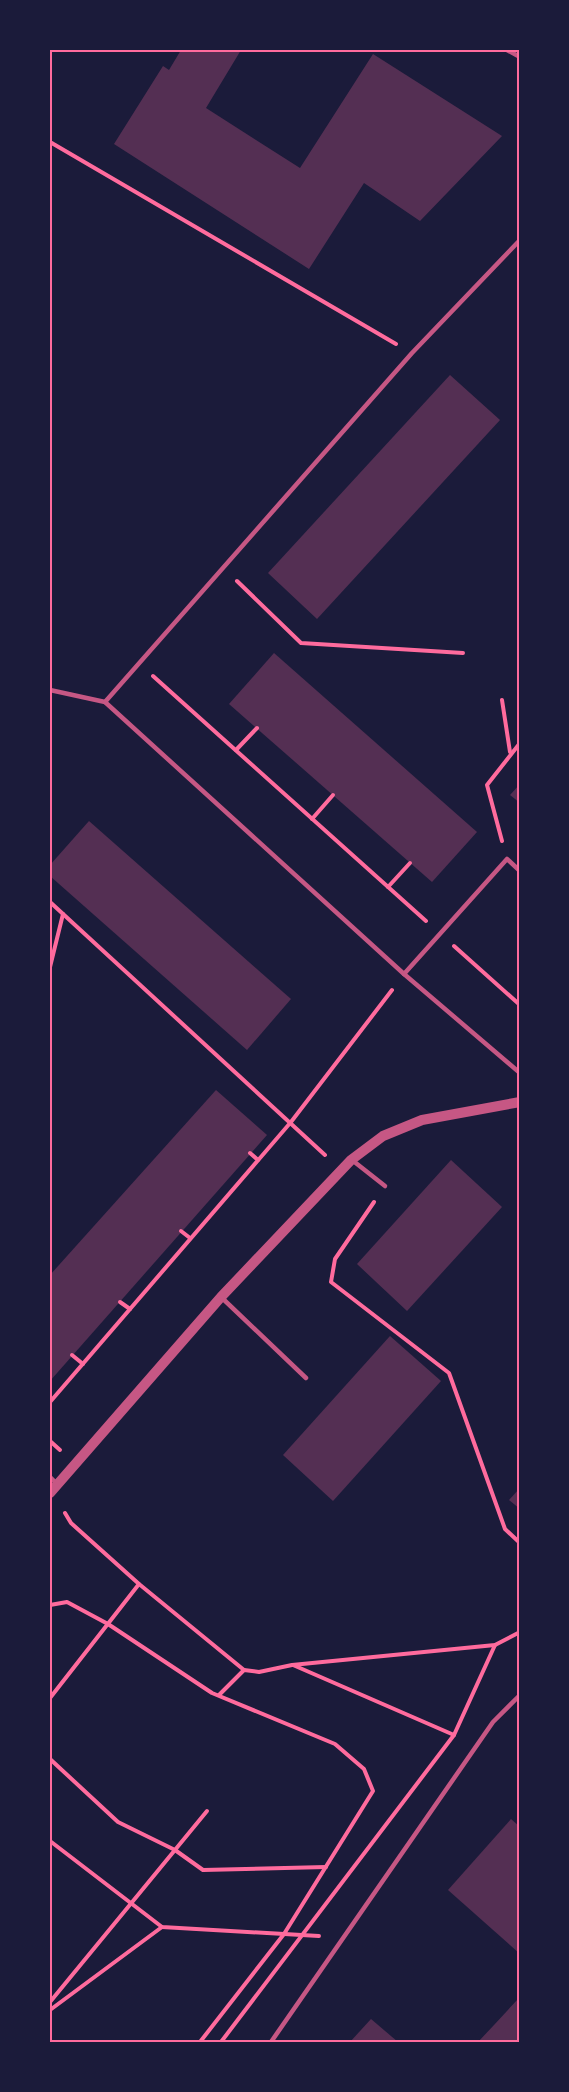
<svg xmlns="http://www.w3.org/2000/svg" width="569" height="2092" font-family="'Nunito Sans',sans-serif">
<rect width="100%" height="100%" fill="#1b1b3a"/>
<g fill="#542f53">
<polygon points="181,50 241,50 206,108 300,168 373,54 502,136 420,221 364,183 309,269 114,144 163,66 169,70"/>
<polygon points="450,375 500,420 317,619 268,573"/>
<polygon points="274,653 477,832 432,882 229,704"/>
<polygon points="520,784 520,803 510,795"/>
<polygon points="89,821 291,999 247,1050 50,876 50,865"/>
<polygon points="216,1090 267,1135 50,1381 50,1275"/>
<polygon points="451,1160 502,1207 407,1311 357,1264"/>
<polygon points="390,1336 441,1381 333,1501 283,1455"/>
<polygon points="520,1488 520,1509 509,1500"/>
<polygon points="511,1819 520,1827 520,1954 448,1890"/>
<polygon points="518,1999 520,2042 478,2042 494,2025"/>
<polygon points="371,2019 398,2042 350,2042"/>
</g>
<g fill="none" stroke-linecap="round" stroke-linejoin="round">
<g stroke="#ff6b9d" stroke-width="4">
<polyline points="50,142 396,344"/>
<polyline points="237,581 301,643 463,653"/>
<polyline points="153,676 426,921"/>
<polyline points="502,700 510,752"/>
<polyline points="236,750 257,728"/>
<polyline points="312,819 333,795"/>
<polyline points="502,841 487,785 520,743"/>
<polyline points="388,887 410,863"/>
<polyline points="50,902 325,1155"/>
<polyline points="454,946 520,1005"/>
<polyline points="50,967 63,914"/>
<polyline points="250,1153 258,1160"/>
<polyline points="374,1202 335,1259 331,1282 449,1373 505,1529 520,1543"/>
<polyline points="181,1231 190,1238"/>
<polyline points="120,1302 130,1309"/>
<polyline points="72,1355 83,1364"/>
<polyline points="50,1402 291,1122 392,990"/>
<polyline points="50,1441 60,1450"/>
<polyline points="65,1513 71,1523 139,1584 244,1670"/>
<polyline points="50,1605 67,1602 108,1624 212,1693 335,1744 364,1769 373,1791 284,1934 200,2042"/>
<polyline points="293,1665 454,1735"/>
<polyline points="219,1695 244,1670 259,1672 292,1665 495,1645 520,1632"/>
<polyline points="50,1698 139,1584"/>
<polyline points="50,1759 118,1822 175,1850 203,1870 326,1867"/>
<polyline points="50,1841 162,1927 319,1936"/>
<polyline points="50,2002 207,1811"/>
<polyline points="50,2010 162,1927"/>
<polyline points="221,2042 454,1735 495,1645"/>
</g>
<g stroke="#c65784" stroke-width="4.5">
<polyline points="507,50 520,57"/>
<polyline points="50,690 105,702 404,974 520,1073"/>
<polyline points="105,702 412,353 520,240"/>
<polyline points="404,974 507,859 520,871"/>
<polyline points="352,1160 385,1186"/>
<polyline points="221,1297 306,1378"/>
<polyline points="50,1477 57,1484"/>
<polyline points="271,2042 493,1722 520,1695"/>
</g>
<polyline stroke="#c65784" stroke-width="10" points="50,1493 221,1297 351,1160 383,1136 422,1120 520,1102"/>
</g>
<rect width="569" height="2092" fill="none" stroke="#1b1b3a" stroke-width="102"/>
<rect x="51" y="51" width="467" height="1990" fill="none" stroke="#ff6b9d" stroke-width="2"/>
</svg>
